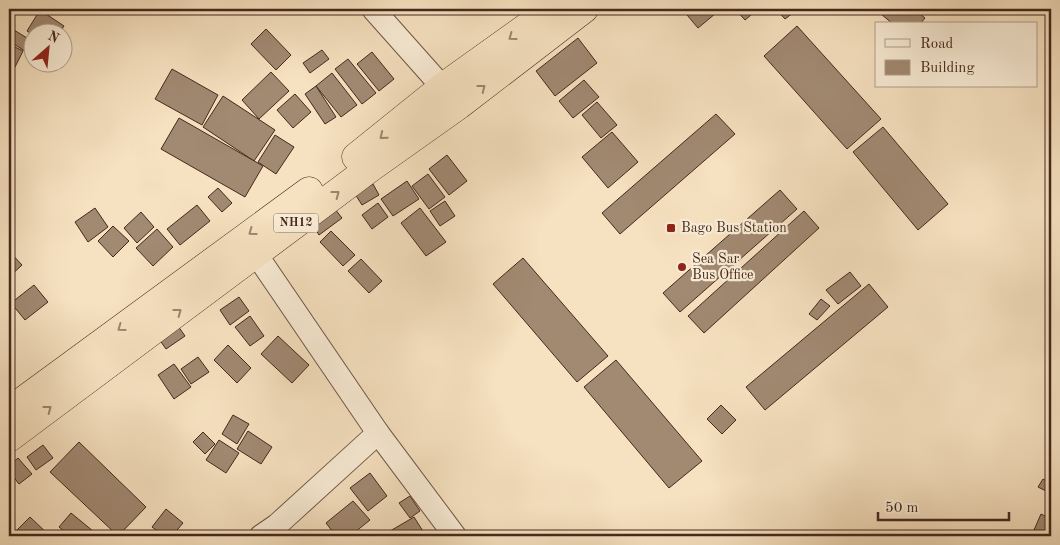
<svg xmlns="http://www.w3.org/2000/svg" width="1060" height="545" font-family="'Old Standard TT',serif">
<rect width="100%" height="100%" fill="#f6e1c0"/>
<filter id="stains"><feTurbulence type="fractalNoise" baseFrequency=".004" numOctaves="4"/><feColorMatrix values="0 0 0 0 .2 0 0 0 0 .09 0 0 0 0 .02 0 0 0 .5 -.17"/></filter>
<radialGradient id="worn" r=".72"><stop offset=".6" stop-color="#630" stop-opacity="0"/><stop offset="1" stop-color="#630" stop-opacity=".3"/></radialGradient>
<g fill="#a18972" stroke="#44291d">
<polygon points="682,9 721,9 698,28"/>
<polygon points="735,9 758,9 745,20"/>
<polygon points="776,9 798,9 785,19"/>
<polygon points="875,9 914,9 925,18 920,24 893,24"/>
<polygon points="40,10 64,26 60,32 32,32 32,34 27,31"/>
<polygon points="797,26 881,119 847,149 764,56"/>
<polygon points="9,27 32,41 25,51 9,41"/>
<polygon points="266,29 291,55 276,70 251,44"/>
<polygon points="578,38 597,63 555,96 536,71"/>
<polygon points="9,44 23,51 15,67 9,64"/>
<polygon points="322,50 329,59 310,73 303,63"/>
<polygon points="372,52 394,79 379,91 357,64"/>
<polygon points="348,59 376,93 362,104 335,69"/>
<polygon points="172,69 218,95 202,125 155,99"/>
<polygon points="271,72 289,91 259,119 242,100"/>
<polygon points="332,73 357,105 341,117 316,86"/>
<polygon points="584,80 599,97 573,118 559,101"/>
<polygon points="316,86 336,117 325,124 305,94"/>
<polygon points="295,94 311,112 293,128 277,110"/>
<polygon points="223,96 275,130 254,161 203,127"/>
<polygon points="597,102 617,125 601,138 582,115"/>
<polygon points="716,114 735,134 620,234 602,213"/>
<polygon points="179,118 263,166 245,197 161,149"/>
<polygon points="883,127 948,204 918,230 853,152"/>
<polygon points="612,132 638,162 608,188 582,157"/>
<polygon points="275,135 294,147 276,174 258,162"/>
<polygon points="447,155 467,181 449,195 429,169"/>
<polygon points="428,174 445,197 429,209 412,186"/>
<polygon points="407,181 419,199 393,216 381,199"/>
<polygon points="373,184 379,195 362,205 355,194"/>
<polygon points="218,188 232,203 222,212 208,197"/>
<polygon points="780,190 797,209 680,312 663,293"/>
<polygon points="445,201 455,216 440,226 430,211"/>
<polygon points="378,203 388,217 372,229 362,215"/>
<polygon points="197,205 210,221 180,245 167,229"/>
<polygon points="95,208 108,227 88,242 75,222"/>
<polygon points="420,208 446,242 426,256 401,223"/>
<polygon points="335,209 342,218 319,235 313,225"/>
<polygon points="804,211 819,228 704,333 688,316"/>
<polygon points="141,212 154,227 137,243 124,228"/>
<polygon points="113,226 129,241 113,257 98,241"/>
<polygon points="157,229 173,247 153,266 136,248"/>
<polygon points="331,231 355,255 343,266 320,242"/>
<polygon points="9,251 22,265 9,277"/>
<polygon points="523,258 608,356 577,382 493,284"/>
<polygon points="361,259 382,281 369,293 348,271"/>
<polygon points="850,272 861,286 838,304 826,290"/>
<polygon points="1050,272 1051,272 1051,294 1049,294"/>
<polygon points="869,284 888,307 765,410 746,387"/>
<polygon points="34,285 48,302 25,320 11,303"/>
<polygon points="239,297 249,311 230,325 220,310"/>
<polygon points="821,299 830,306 817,320 809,314"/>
<polygon points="250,316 264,336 250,346 235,327"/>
<polygon points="178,326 185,336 166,349 159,339"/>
<polygon points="278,336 309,365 292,383 261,354"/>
<polygon points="228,345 251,368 237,383 214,360"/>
<polygon points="198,357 209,372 191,384 181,369"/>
<polygon points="616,360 702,461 669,488 584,387"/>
<polygon points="174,364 191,387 174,399 158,375"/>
<polygon points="721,405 736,420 722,434 707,419"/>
<polygon points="233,415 249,424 237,444 222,434"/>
<polygon points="248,431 272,447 261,464 237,449"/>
<polygon points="203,432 215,444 205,454 193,442"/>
<polygon points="219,440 239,453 226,473 206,460"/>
<polygon points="79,442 146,507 118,536 50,472"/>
<polygon points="43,445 53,458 36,470 27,457"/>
<polygon points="18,458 32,474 19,484 9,471 9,466"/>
<polygon points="370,473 387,496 368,511 350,488"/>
<polygon points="1043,479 1050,483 1046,491 1038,487"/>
<polygon points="410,496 420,511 410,518 399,503"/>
<polygon points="353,501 370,520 350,536 336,536 326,523"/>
<polygon points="166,509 183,523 172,536 164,536 152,527"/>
<polygon points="71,513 99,536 70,536 59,527"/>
<polygon points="1041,514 1051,519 1051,536 1034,530"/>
<polygon points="30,517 50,536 22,536 16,531"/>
<polygon points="414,517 426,536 387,536 385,534"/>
</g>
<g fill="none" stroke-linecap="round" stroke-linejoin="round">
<defs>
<g id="minor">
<polyline points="373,9 453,99"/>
<polyline points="256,254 378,433 455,536"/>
<polyline points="261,536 277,525 378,433"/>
</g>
<g id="highway">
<polyline points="356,157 443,87 552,9"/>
<polyline points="9,411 309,191"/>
<polyline points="9,438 373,166 459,105 584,9"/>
</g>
</defs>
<use href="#minor" stroke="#705746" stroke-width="24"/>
<use href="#highway" stroke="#44291d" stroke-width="29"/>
<use href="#minor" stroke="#f9ecd6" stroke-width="22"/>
<use href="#highway" stroke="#f6e1c0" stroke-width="28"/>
</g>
<defs><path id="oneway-chevron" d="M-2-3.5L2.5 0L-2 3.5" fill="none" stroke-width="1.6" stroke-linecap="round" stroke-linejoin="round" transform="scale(1.25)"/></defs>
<g stroke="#9d856e">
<use href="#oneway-chevron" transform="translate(512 37) rotate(144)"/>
<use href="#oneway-chevron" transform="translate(482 88) rotate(-38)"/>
<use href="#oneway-chevron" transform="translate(383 136) rotate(141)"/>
<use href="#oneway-chevron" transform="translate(336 194) rotate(-37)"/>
<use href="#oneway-chevron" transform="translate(252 232) rotate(144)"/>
<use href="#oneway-chevron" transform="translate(178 312) rotate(-37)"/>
<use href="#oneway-chevron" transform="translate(121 328) rotate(144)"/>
<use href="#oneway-chevron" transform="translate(48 409) rotate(-37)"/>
</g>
<g fill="#8f2418" stroke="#f9ecd6" stroke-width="2">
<rect x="666" y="223" width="10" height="10" rx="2.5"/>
<circle cx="682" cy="267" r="5"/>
</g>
<g text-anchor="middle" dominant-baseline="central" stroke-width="4.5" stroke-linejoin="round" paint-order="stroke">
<rect fill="#f9ecd6" stroke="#7a6454" stroke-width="1" x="273.5" y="213.5" width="45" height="19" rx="4"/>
<g font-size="12" font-weight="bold" fill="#44291d">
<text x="296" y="223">NH12</text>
</g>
<g font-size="14" fill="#44291d" stroke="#f9ecd6" text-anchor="start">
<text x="681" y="228">Bago Bus Station</text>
<text x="692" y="259">Sea Sar<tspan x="692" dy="16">Bus Office</tspan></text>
</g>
</g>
<rect width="1060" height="545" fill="none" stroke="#f6e1c0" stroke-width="30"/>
<rect x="10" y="10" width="1040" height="525" fill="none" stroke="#44291d" stroke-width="2.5"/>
<rect x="15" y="15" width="1030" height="515" fill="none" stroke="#44291d"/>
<rect x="875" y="22" width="162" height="65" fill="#f9ecd6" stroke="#b19e8c"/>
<rect x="885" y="39" width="25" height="8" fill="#f9ecd6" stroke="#b19e8c"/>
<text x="920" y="48" font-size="15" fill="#44291d">Road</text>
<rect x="885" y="60" width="25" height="15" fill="#a18972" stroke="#b19e8c"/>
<text x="920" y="72" font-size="15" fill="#44291d">Building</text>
<g transform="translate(48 48) rotate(27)"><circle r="24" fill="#f9ecd6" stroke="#b19e8c"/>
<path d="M0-4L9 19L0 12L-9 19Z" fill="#8f2418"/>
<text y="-8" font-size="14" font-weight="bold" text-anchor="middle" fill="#44291d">N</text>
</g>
<path d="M878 512v8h131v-8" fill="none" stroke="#44291d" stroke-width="2.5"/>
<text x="885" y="512" font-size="15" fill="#44291d" stroke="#f9ecd6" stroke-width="4" paint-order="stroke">50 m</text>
<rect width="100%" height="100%" filter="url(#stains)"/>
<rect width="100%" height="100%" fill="url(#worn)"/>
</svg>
